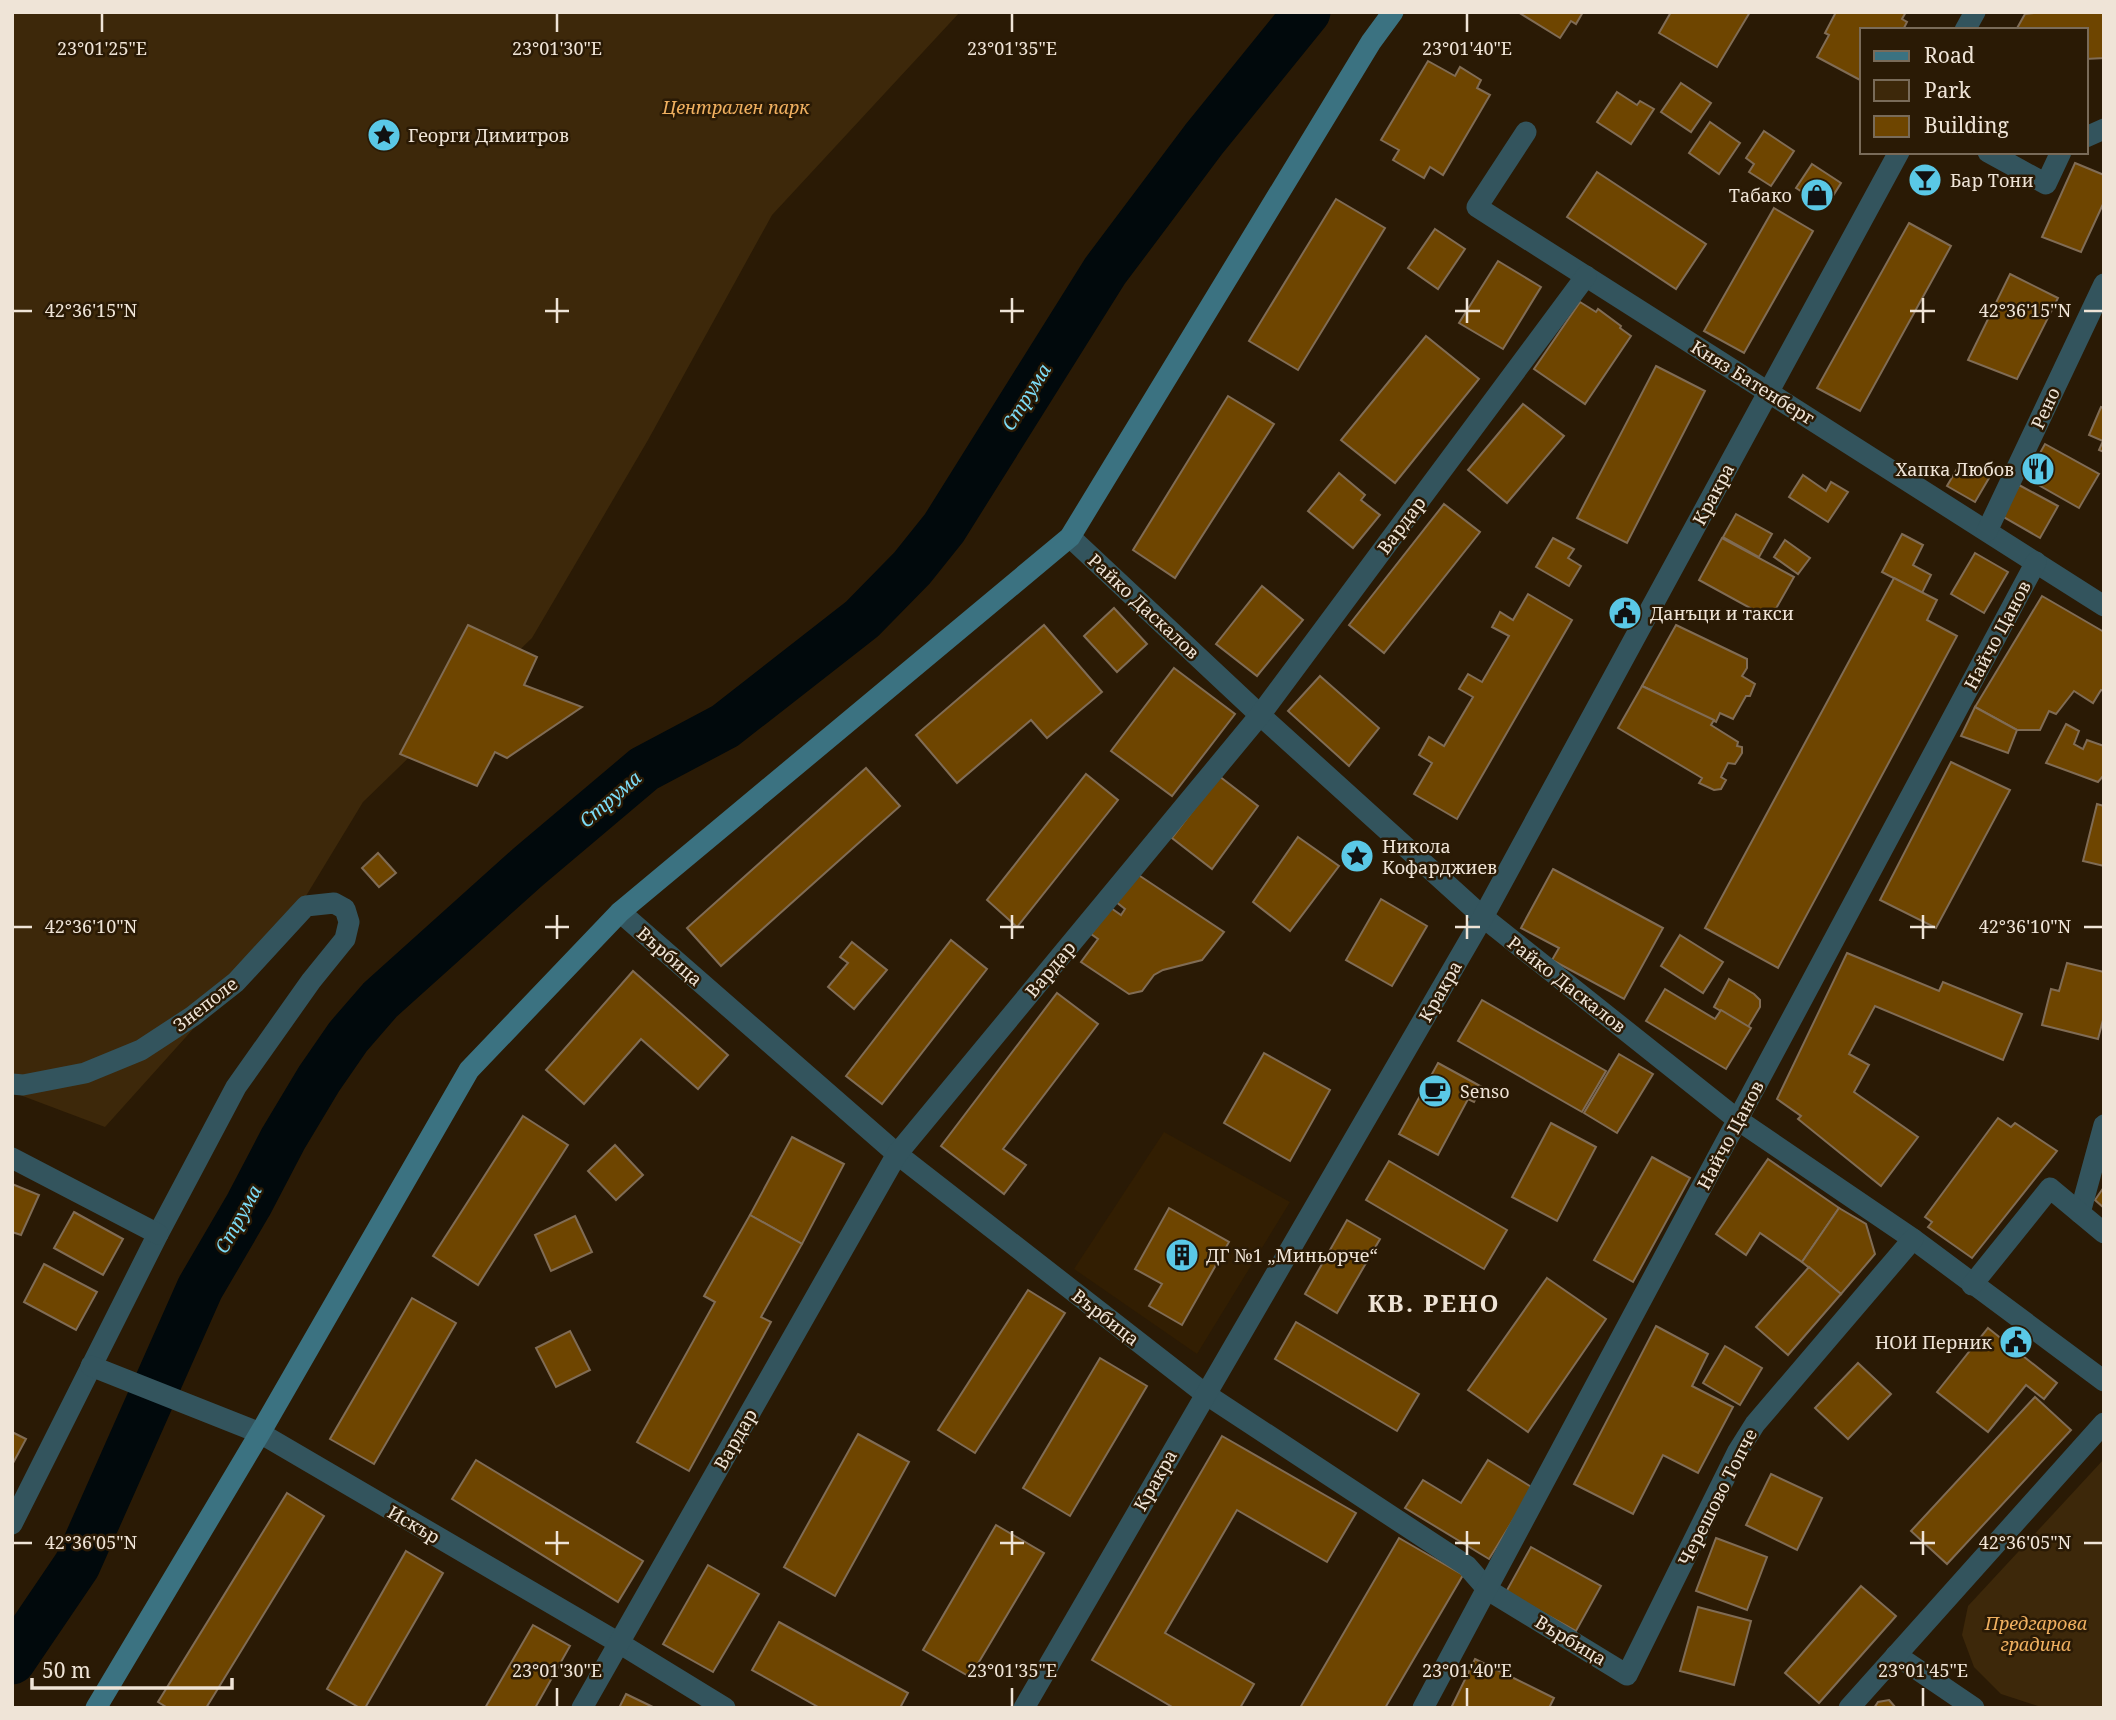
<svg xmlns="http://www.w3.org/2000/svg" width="2116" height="1720" font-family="'Noto Serif',serif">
<rect width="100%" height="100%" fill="#2a1a05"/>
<polygon fill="#321e02" points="1164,1132 1290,1202 1197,1354 1074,1269"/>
<g fill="#3d280a">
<polygon points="12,12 960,12 772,215 648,440 532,638 363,802 292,919 105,1127 12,1092"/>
<polygon points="2104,1459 2104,1708 2044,1708 2001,1694 1974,1667 1962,1635 1968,1606"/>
</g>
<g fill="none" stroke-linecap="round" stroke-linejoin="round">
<polyline stroke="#01090c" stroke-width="47" points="12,1661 77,1565 200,1288 249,1204 283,1139 319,1079 348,1037 380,1000 528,867 644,769 725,726 862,619 912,568 944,528 1105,271 1204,139 1307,12"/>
</g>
<g fill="#6e4500" stroke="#806c55" stroke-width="2">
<polygon points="1518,12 1583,12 1576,24 1571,21 1560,38"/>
<polygon points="1750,12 1717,67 1659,33 1671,12"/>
<polygon points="1836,12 1906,12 1902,19 1907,22 1903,30 1862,30 1862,81 1817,57 1829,35 1825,33"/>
<polygon points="2041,12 2104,12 2104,58 2086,59 2086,30 2016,30 2025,14"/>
<polygon points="1428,61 1455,76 1460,67 1481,80 1477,88 1490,95 1443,175 1430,167 1424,178 1393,160 1399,150 1381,140"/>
<polygon points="1681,83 1711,103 1691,132 1661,112"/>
<polygon points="1617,92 1637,105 1640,101 1654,109 1631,144 1597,122"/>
<polygon points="1710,122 1740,143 1719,174 1689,153"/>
<polygon points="1764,131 1794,151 1771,186 1749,172 1754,164 1746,158"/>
<polygon points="2075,163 2104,175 2104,202 2081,252 2042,237"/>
<polygon points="1812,164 1841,183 1826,207 1796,188"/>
<polygon points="1597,172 1706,244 1676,289 1567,217"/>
<polygon points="1336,199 1385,228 1298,370 1249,341"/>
<polygon points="1774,208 1813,231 1744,353 1704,331"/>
<polygon points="1909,223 1951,246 1860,411 1817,388"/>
<polygon points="1435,229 1465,249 1438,289 1408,268"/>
<polygon points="1498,261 1541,287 1503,349 1459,323"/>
<polygon points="2010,274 2058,298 2017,379 1968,360"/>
<polygon points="1580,302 1596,312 1598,309 1621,326 1620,328 1631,336 1585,404 1534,369"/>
<polygon points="1426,336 1479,379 1395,483 1341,440"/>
<polygon points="1656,366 1705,391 1627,543 1577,518"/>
<polygon points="1228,396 1274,424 1175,578 1133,550"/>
<polygon points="1523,404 1564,436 1507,503 1468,470"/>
<polygon points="2101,407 2104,408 2104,452 2099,450 2103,441 2089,435"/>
<polygon points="2045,444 2099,474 2079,508 2026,478"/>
<polygon points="1961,462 1989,478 1975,502 1947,486"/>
<polygon points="1339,473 1365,495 1361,500 1380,515 1353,548 1308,511"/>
<polygon points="1803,475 1826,491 1831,482 1848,492 1828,522 1789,497"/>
<polygon points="2019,485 2058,506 2040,538 2002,516"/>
<polygon points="1444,504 1480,532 1384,653 1349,625"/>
<polygon points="1736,514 1772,534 1759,557 1723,537"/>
<polygon points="1902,534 1923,545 1913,565 1931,575 1922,593 1882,572"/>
<polygon points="1553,538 1574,549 1568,558 1581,566 1569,586 1536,567"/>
<polygon points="1722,538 1794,577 1770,619 1699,580"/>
<polygon points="1785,540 1810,558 1798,574 1774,557"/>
<polygon points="1975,553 2008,572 1984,613 1951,594"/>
<polygon points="1894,578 1937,600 1927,620 1957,636 1778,968 1705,928"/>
<polygon points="1262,586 1303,620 1257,676 1216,644"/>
<polygon points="1528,594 1572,620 1457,819 1414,794 1432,763 1419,755 1429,737 1444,746 1473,697 1459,689 1468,674 1482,682 1509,636 1492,627 1500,612 1513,620"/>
<polygon points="2042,596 2104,632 2104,691 2101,690 2093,703 2074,691 2056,714 2049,711 2040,730 2017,730 1975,707"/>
<polygon points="1114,608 1147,644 1117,672 1084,636"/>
<polygon points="468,625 537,657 524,685 582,707 507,758 495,752 477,786 400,754"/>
<polygon points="1044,625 1102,692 1047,738 1031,720 957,783 916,735"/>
<polygon points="1676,625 1747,659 1747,668 1742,676 1755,684 1750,696 1746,696 1733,719 1720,713 1716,722 1642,686"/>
<polygon points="1174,668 1235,714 1172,796 1111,751"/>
<polygon points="1320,676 1379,728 1349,766 1288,711"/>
<polygon points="1642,686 1714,720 1711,725 1738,742 1737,746 1742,747 1742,753 1735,764 1728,763 1721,777 1726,780 1721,789 1714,790 1699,783 1702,778 1618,728"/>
<polygon points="1975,707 2017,730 2008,753 1961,736"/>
<polygon points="2066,724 2079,731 2074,744 2083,749 2087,740 2104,746 2104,775 2098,782 2046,763"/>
<polygon points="1951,762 2010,790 1936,928 1880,900"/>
<polygon points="866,768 900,806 721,966 687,928"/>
<polygon points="1086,774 1118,800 1017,927 987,900"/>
<polygon points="1219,776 1258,806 1212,869 1172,838"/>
<polygon points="2097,804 2104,806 2104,866 2083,861"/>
<polygon points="1298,837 1339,866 1290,931 1253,902"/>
<polygon points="378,853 396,873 379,887 362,868"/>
<polygon points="1553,869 1663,928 1624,999 1552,960 1559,948 1521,928"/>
<polygon points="1137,874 1224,932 1202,960 1163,970 1154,975 1142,991 1129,994 1081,962 1098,939 1091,934 1111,908 1121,915 1125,909 1115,901"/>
<polygon points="1381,899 1427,926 1392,986 1346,960"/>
<polygon points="1680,935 1723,962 1703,993 1661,966"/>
<polygon points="951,940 987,969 882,1104 846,1076"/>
<polygon points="852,942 887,970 854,1009 828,987 848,963 840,957"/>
<polygon points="1847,953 1939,991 1943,982 2022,1014 2003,1060 1875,1006 1849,1054 1869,1065 1854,1092 1918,1137 1881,1186 1798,1119 1801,1116 1777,1099"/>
<polygon points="2067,963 2104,972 2104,1016 2098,1039 2042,1025 2051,989 2059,991"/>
<polygon points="633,971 728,1055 698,1089 641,1039 584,1104 546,1070"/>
<polygon points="1729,979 1754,994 1760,1000 1760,1007 1748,1027 1714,1007"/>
<polygon points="1665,989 1715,1019 1721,1010 1751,1028 1726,1069 1646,1021"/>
<polygon points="1057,993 1098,1024 1003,1149 1026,1165 1004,1194 941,1146"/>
<polygon points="1482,1000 1606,1071 1582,1112 1458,1041"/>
<polygon points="1264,1053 1330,1090 1290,1161 1224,1123"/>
<polygon points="1619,1054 1653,1074 1617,1133 1584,1113"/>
<polygon points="1438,1063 1482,1087 1474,1102 1468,1099 1438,1155 1399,1134"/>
<polygon points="523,1116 568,1145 478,1285 433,1256"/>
<polygon points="1998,1118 2011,1127 2015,1123 2057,1151 1972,1258 1928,1227 1932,1222 1925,1217"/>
<polygon points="1551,1123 1596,1147 1557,1221 1512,1197"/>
<polygon points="792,1137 844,1164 802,1244 750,1215"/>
<polygon points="615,1145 643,1175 616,1200 588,1171"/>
<polygon points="1652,1157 1690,1178 1633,1282 1594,1260"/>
<polygon points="1768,1159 1839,1208 1802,1262 1760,1233 1746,1255 1716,1234"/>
<polygon points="1389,1161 1507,1230 1484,1269 1366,1200"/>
<polygon points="12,1184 39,1195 21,1235 12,1232"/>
<polygon points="2104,1187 2104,1208 2095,1200"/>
<polygon points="1169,1208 1229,1242 1182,1325 1149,1306 1162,1284 1135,1269"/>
<polygon points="1839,1208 1866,1224 1875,1254 1841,1294 1802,1262"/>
<polygon points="74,1212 123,1239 103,1275 54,1248"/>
<polygon points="750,1215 802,1244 761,1317 771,1322 689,1471 637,1442 715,1302 704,1296"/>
<polygon points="575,1216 592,1252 551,1271 535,1235"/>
<polygon points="1347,1220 1380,1239 1337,1313 1305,1294"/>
<polygon points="44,1264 97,1292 76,1330 24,1302"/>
<polygon points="1809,1267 1841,1294 1788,1355 1756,1327"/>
<polygon points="1547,1278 1606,1319 1528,1432 1468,1390"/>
<polygon points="1028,1290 1065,1313 975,1453 938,1430"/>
<polygon points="412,1298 456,1323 374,1464 330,1439"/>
<polygon points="1296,1322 1419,1394 1397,1431 1275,1359"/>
<polygon points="1656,1326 1708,1354 1692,1386 1733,1407 1698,1473 1663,1455 1633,1514 1574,1484"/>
<polygon points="1988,1328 2057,1383 2044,1399 2026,1385 1988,1432 1937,1392"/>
<polygon points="570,1331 590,1370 556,1387 536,1348"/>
<polygon points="1725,1346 1762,1368 1740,1405 1703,1383"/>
<polygon points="1100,1358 1147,1386 1070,1516 1023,1488"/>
<polygon points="1858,1363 1891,1394 1848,1439 1815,1408"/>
<polygon points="2035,1397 2071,1430 1947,1564 1911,1531"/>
<polygon points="12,1432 26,1439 12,1465"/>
<polygon points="858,1434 909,1462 835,1596 784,1567"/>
<polygon points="1222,1436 1356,1513 1327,1562 1237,1510 1165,1633 1254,1684 1240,1708 1174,1708 1092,1660"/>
<polygon points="476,1460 643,1561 618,1602 452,1499"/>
<polygon points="1488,1460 1533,1488 1489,1559 1405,1508 1423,1480 1461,1503"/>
<polygon points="1771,1474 1822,1498 1797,1550 1746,1525"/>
<polygon points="287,1493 324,1516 206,1708 168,1708 158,1702"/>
<polygon points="996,1525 1044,1553 970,1677 923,1650"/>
<polygon points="1399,1538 1463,1575 1385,1708 1300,1708"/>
<polygon points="1716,1538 1767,1557 1747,1610 1696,1591"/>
<polygon points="1531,1547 1601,1586 1576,1631 1506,1592"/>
<polygon points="406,1551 443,1573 365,1708 360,1708 327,1689"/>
<polygon points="708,1565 759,1594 713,1672 663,1644"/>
<polygon points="1861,1586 1896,1616 1819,1703 1785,1673"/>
<polygon points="1698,1607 1751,1621 1734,1685 1680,1671"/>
<polygon points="779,1622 908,1693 900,1708 820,1708 752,1670"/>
<polygon points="533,1625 570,1646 535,1708 485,1708"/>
<polygon points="1475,1659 1554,1698 1549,1708 1451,1708"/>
<polygon points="626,1694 655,1708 619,1708"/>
<polygon points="1889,1700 1896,1708 1874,1708 1878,1702"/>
</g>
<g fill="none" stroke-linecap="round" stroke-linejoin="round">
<g stroke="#33545d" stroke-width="21">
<polyline points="1965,30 1975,12"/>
<polyline points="1526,132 1477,207 2104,606"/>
<polyline points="2086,137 2104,129"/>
<polyline points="1988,152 2046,184 2061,152"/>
<polyline points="1987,531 2104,284"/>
<polyline points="1070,537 1260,715 1483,917 1738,1120 1913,1239 2104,1381"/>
<polyline points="620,912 897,1154 1204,1393 1467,1566 1488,1590 1627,1675 1738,1451 1755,1424 1913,1239"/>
<polyline points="12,1084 23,1085 85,1073 141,1050 193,1016 236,982 306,906 334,903 345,909 349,922 345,939 311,981 236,1087 158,1234 12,1524"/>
<polyline points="12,1158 158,1234"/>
<polyline points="2080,1213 2104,1125"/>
<polyline points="1972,1285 2050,1188 2104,1233"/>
<polyline points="91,1366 260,1433 619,1643 725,1708"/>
<polyline points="1896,1655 1974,1708"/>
<polyline points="582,1708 897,1154 1260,715 1586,276"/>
<polyline points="1024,1708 1483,917 1899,152"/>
<polyline points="1423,1708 2036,562"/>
<polyline points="1849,1708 2104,1423"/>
</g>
<polyline stroke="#3b7281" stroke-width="21" points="96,1708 260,1433 469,1070 620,912 1070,537 1371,42 1393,12"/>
</g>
<path fill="none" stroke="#efe4d7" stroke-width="2.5" d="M102,14V32M557,14V32M1012,14V32M1467,14V32M557,298V323M1012,298V323M1467,298V323M1923,298V323M14,311H32M545,311H569M1000,311H1024M1455,311H1480M1910,311H1935M2084,311H2102M557,915V939M1012,915V939M1467,915V939M1923,915V939M14,927H32M545,927H569M1000,927H1024M1455,927H1480M1910,927H1935M2084,927H2102M557,1531V1555M1012,1531V1555M1467,1531V1555M1923,1531V1555M14,1543H32M545,1543H569M1000,1543H1024M1455,1543H1480M1910,1543H1935M2084,1543H2102M557,1688V1706M1012,1688V1706M1467,1688V1706M1923,1688V1706"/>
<defs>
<symbol id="sight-disc" viewBox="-11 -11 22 22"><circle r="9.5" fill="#5ac8e6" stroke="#2a1a05"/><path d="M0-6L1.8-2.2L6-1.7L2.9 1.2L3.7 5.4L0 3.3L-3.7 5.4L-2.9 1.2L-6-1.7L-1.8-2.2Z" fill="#111"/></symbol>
<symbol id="bar-disc" viewBox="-11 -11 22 22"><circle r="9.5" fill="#5ac8e6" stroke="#2a1a05"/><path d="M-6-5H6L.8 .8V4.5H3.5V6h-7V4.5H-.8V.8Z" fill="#111"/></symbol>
<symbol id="shop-disc" viewBox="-11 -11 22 22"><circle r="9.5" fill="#5ac8e6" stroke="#2a1a05"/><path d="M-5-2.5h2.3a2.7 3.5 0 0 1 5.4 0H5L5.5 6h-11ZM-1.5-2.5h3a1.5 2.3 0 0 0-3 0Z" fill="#111"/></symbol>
<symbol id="restaurant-disc" viewBox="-11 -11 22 22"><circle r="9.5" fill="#5ac8e6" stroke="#2a1a05"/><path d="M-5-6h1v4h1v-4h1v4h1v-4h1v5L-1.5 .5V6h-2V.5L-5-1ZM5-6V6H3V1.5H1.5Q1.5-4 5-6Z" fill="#111"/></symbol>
<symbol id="civic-disc" viewBox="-11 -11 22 22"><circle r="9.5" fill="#5ac8e6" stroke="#2a1a05"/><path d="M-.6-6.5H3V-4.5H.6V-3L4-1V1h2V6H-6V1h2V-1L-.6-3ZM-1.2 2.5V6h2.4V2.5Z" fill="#111"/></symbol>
<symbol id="cafe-disc" viewBox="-11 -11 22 22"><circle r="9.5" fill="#5ac8e6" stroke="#2a1a05"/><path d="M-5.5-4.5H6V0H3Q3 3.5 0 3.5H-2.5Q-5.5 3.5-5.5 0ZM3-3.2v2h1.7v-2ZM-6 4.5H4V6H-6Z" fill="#111"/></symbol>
<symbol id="building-disc" viewBox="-11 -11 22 22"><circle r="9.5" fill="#5ac8e6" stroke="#2a1a05"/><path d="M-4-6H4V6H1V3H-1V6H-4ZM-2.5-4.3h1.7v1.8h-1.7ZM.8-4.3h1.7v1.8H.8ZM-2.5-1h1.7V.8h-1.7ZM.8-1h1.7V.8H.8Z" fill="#111"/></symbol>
</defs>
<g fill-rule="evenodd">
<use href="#sight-disc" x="365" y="116" width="38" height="38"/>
<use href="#bar-disc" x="1906" y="161" width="38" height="38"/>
<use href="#shop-disc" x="1798" y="176" width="38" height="38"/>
<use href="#restaurant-disc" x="2019" y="450" width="38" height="38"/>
<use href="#civic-disc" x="1606" y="594" width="38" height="38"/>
<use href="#sight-disc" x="1338" y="837" width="38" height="38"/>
<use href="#cafe-disc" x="1416" y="1072" width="38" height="38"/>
<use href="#building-disc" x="1163" y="1236" width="38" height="38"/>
<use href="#civic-disc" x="1997" y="1323" width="38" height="38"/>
</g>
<g text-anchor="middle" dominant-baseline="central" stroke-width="5" stroke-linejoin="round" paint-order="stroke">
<g font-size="18" font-style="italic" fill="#f0b060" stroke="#2a1a05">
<text x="736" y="107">Централен парк</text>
<text x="2036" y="1623">Предгарова<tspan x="2036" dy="21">градина</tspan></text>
</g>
<g font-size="18" fill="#efe4d7" stroke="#2a1a05" text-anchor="start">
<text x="408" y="135">Георги Димитров</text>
<text x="1950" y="180">Бар Тони</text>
<text x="1792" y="195" text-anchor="end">Табако</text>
<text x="2014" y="469" text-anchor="end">Хапка Любов</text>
<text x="1650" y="613">Данъци и такси</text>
<text x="1382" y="846">Никола<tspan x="1382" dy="21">Кофарджиев</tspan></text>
<text x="1460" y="1091">Senso</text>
<text x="1206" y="1255">ДГ №1 „Миньорче“</text>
<text x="1992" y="1342" text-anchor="end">НОИ Перник</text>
</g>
<g font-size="18" fill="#efe4d7" stroke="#2a1a05">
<text transform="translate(1753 382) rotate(32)">Княз Батенберг</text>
<text transform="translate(2045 408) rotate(-65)">Рено</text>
<text transform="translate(1713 494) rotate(-62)">Кракра</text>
<text transform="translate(1401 525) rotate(-53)">Вардар</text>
<text transform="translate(1144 606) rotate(43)">Райко Даскалов</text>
<text transform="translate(1997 635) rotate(-62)">Найчо Цанов</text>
<text transform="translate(670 956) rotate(41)">Върбица</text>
<text transform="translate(1050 969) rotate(-50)">Вардар</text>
<text transform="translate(1567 984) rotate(38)">Райко Даскалов</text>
<text transform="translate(1440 991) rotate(-60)">Кракра</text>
<text transform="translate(205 1004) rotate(-38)">Знеполе</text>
<text transform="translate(1730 1135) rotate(-62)">Найчо Цанов</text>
<text transform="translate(1106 1317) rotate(38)">Върбица</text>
<text transform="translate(735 1439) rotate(-60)">Вардар</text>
<text transform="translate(1155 1480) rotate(-60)">Кракра</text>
<text transform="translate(1717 1497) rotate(-63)">Черешово Топче</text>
<text transform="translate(414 1524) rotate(30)">Искър</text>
<text transform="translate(1571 1640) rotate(31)">Върбица</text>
</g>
<g font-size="19" font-style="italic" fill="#7ddcf7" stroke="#2a1a05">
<text transform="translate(1026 397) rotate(-58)">Струма</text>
<text transform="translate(610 799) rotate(-41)">Струма</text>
<text transform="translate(238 1219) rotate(-61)">Струма</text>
</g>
<g font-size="24" font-weight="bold" letter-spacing="2" fill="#efe4d7" stroke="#2a1a05">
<text x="1434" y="1302">КВ. РЕНО</text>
</g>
</g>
<g font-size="18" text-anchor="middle" fill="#efe4d7" stroke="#2a1a05" stroke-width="5" stroke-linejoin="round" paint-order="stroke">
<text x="102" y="55">23°01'25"E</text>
<text x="557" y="55">23°01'30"E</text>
<text x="1012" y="55">23°01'35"E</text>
<text x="1467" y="55">23°01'40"E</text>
<text x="91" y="317">42°36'15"N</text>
<text x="2025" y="317">42°36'15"N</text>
<text x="91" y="933">42°36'10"N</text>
<text x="2025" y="933">42°36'10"N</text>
<text x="91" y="1549">42°36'05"N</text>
<text x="2025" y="1549">42°36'05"N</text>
<text x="557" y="1677">23°01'30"E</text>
<text x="1012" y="1677">23°01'35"E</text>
<text x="1467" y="1677">23°01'40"E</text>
<text x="1923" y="1677">23°01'45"E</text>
</g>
<rect width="2116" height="1720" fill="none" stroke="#efe4d7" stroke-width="28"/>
<rect x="1860" y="28" width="228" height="126" fill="#2a1a05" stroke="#796b59" stroke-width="2"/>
<rect x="1874" y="51" width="35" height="10" fill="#3b7281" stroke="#796b59" stroke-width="2"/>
<text x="1924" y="63" font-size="21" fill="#efe4d7">Road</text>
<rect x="1874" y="80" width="35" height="21" fill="#3d280a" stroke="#796b59" stroke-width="2"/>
<text x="1924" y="98" font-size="21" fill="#efe4d7">Park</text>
<rect x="1874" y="116" width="35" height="21" fill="#6e4500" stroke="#796b59" stroke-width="2"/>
<text x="1924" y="133" font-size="21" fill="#efe4d7">Building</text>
<path d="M32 1678v10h200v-10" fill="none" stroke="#efe4d7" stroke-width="3.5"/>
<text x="42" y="1678" font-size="21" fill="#efe4d7" stroke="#2a1a05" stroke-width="5" paint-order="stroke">50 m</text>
</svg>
